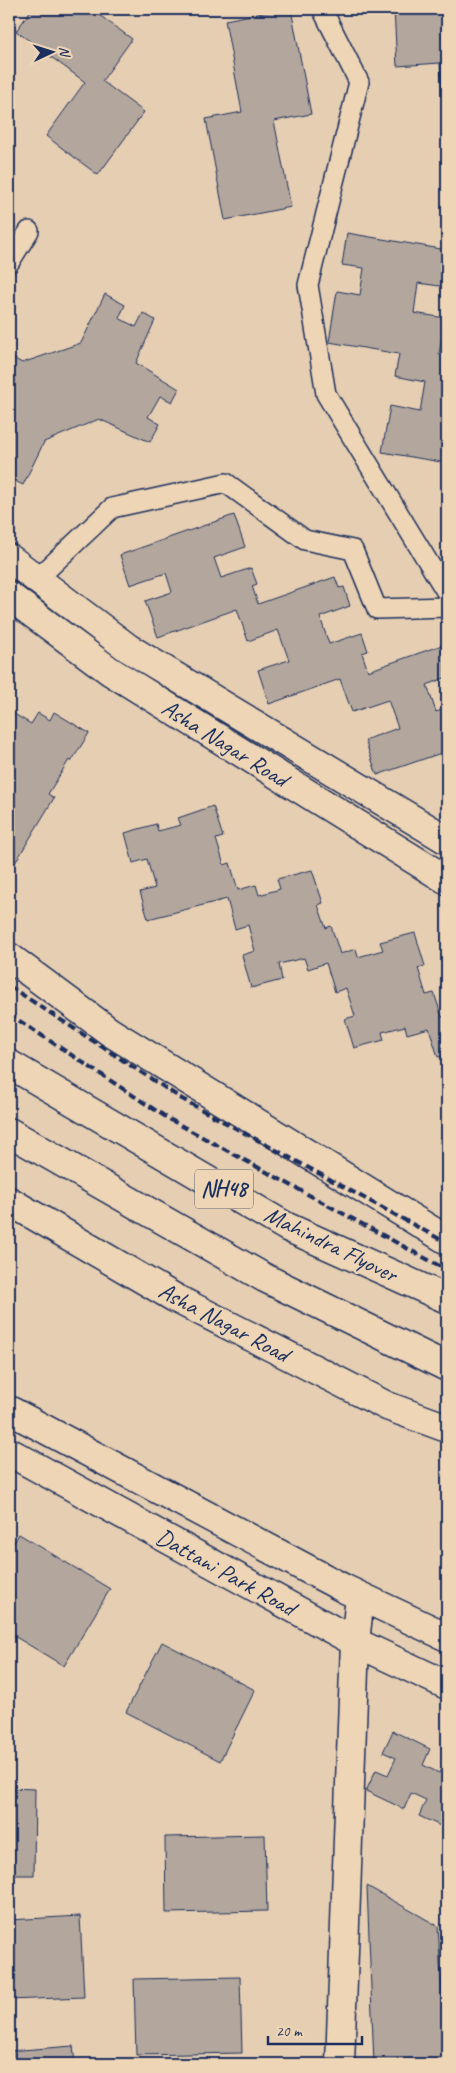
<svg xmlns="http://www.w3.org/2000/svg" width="456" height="2073" font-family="Caveat,sans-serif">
<rect width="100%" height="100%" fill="#e6ceb2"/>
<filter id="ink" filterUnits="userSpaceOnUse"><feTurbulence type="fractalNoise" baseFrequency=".02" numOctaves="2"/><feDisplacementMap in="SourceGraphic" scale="10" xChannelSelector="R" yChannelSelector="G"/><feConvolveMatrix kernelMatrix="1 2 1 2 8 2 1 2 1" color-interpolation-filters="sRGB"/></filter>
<g filter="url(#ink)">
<g fill="#b3a79d" stroke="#1b2f5e">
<polygon points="32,9 91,9 132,39 102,81 144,112 98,175 46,136 85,82 16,31"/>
<polygon points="283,9 291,9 311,114 274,121 291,207 225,220 206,119 242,112 225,20"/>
<polygon points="394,9 447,9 447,159 440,63 397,66"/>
<polygon points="347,233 447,250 447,287 418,283 414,313 445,318 439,354 447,356 447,463 382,452 390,406 420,412 425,382 395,376 399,354 329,342 337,291 360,295 364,268 342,265"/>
<polygon points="105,294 125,305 119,318 136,327 143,313 155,320 136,363 179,389 172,402 160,396 148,417 160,424 150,442 99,419 44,442 23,485 9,478 12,464 9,463 9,356 22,363 81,343"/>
<polygon points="234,515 245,547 214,558 221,578 251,568 257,584 252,586 258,604 335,577 339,588 344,587 350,606 320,617 329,644 362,633 368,651 362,653 368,671 445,644 447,651 447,677 427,685 436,712 447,708 447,751 377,775 365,740 398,728 388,700 352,712 340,679 269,704 258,670 289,660 278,630 248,641 237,609 158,637 145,601 172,592 166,573 130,585 120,555"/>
<polygon points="447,538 447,562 443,562"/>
<polygon points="9,711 31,724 38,713 50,720 54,712 89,733 71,762 69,760 48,794 54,798 9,873"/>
<polygon points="213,806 223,837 216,839 224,865 230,863 238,890 256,885 259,895 280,889 277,879 312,870 323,903 318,905 326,928 331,926 340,954 356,949 358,957 383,950 380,942 415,933 425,966 418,968 426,995 434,993 442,1017 447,1015 447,1055 438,1057 429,1028 407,1034 405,1026 382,1032 384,1040 354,1048 345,1019 355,1016 346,988 335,992 326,963 308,969 304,958 279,964 282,980 251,988 242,955 255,951 248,925 235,929 227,899 148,919 140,892 155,888 147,859 133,863 125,833 156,824 158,831 181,825 178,818"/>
<polygon points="19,1534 110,1589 64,1666 9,1633 9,1551"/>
<polygon points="162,1642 255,1690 220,1761 126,1712"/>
<polygon points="393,1731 430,1749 423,1765 439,1773 447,1756 447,1829 419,1816 426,1800 411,1793 404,1809 366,1791 376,1770 388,1775 396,1758 383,1752"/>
<polygon points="9,1788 35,1789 34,1875 9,1875"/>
<polygon points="265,1835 267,1911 166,1913 165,1837"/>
<polygon points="367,1886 438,1926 446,2064 374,2064"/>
<polygon points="80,1916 84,1997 9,2000 9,1920"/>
<polygon points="240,1977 242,2053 136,2055 134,1979"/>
<polygon points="73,2046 75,2064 9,2064 9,2051"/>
</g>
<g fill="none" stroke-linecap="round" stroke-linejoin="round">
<defs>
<g id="lane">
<polyline points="322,9 359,82 308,285 326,394 447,593"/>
<polyline points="9,263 29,231"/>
<polyline points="37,579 112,508 226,483 305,540 353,550 377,609 447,607"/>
</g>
<polyline id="street" points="340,2064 355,1642 360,1597"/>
<g id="secondary">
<polyline points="9,558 128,648 447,840"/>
<polyline points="9,596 110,671 447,880"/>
<polyline points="9,957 110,1032 447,1240"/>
<polyline points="9,1201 175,1298 387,1406 447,1428"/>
<polyline points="9,1410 345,1589 447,1637"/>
<polyline points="9,1452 355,1642 447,1685"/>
</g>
<g id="highway">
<polyline points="9,1064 287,1227 447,1299"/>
<polyline points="9,1132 265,1278 447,1367"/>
</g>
</defs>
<use href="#lane" stroke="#1b2f5e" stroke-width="22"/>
<use href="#street" stroke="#1b2f5e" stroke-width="31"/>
<use href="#secondary" stroke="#1b2f5e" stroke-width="31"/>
<use href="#highway" stroke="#1b2f5e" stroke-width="31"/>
<use href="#lane" stroke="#eed5b5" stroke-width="19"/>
<use href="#street" stroke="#eed5b5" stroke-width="28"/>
<use href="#secondary" stroke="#eed5b5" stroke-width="28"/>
<use href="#highway" stroke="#eed5b5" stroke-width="28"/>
<g stroke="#1b2f5e" stroke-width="4" stroke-dasharray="8 4" stroke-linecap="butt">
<polyline points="9,986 182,1099 447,1243"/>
<polyline points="9,1014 169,1119 447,1270"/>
</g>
</g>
</g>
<g text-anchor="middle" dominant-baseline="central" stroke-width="4.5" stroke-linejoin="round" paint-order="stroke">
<rect fill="#eed5b5" stroke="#5a6178" stroke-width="1" x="195" y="1169.5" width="58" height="39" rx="4"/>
<g font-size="22" font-weight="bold" fill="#1b2f5e">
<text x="224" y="1189">NH48</text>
</g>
<g font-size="24" fill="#1b2f5e" stroke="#eed5b5">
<text transform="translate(225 743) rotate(32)">Asha Nagar Road</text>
<text transform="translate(331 1244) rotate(26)">Mahindra Flyover</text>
<text transform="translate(224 1322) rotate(28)">Asha Nagar Road</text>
<text transform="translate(226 1572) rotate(29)">Dattani Park Road</text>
</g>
</g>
<rect width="456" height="2073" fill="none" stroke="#eed5b5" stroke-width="30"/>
<rect x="15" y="15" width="426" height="2043" fill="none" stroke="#1b2f5e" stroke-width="2" filter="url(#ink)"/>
<g transform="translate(52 52) rotate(86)" stroke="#eed5b5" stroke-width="4" paint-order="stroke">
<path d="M0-4L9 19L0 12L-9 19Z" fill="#1b2f5e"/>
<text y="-8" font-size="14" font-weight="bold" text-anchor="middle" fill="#1b2f5e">N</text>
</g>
<path d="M268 2036v8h94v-8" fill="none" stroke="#1b2f5e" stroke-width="2.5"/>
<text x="276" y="2036" font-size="15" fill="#1b2f5e" stroke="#eed5b5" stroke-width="4" paint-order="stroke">20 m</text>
</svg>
